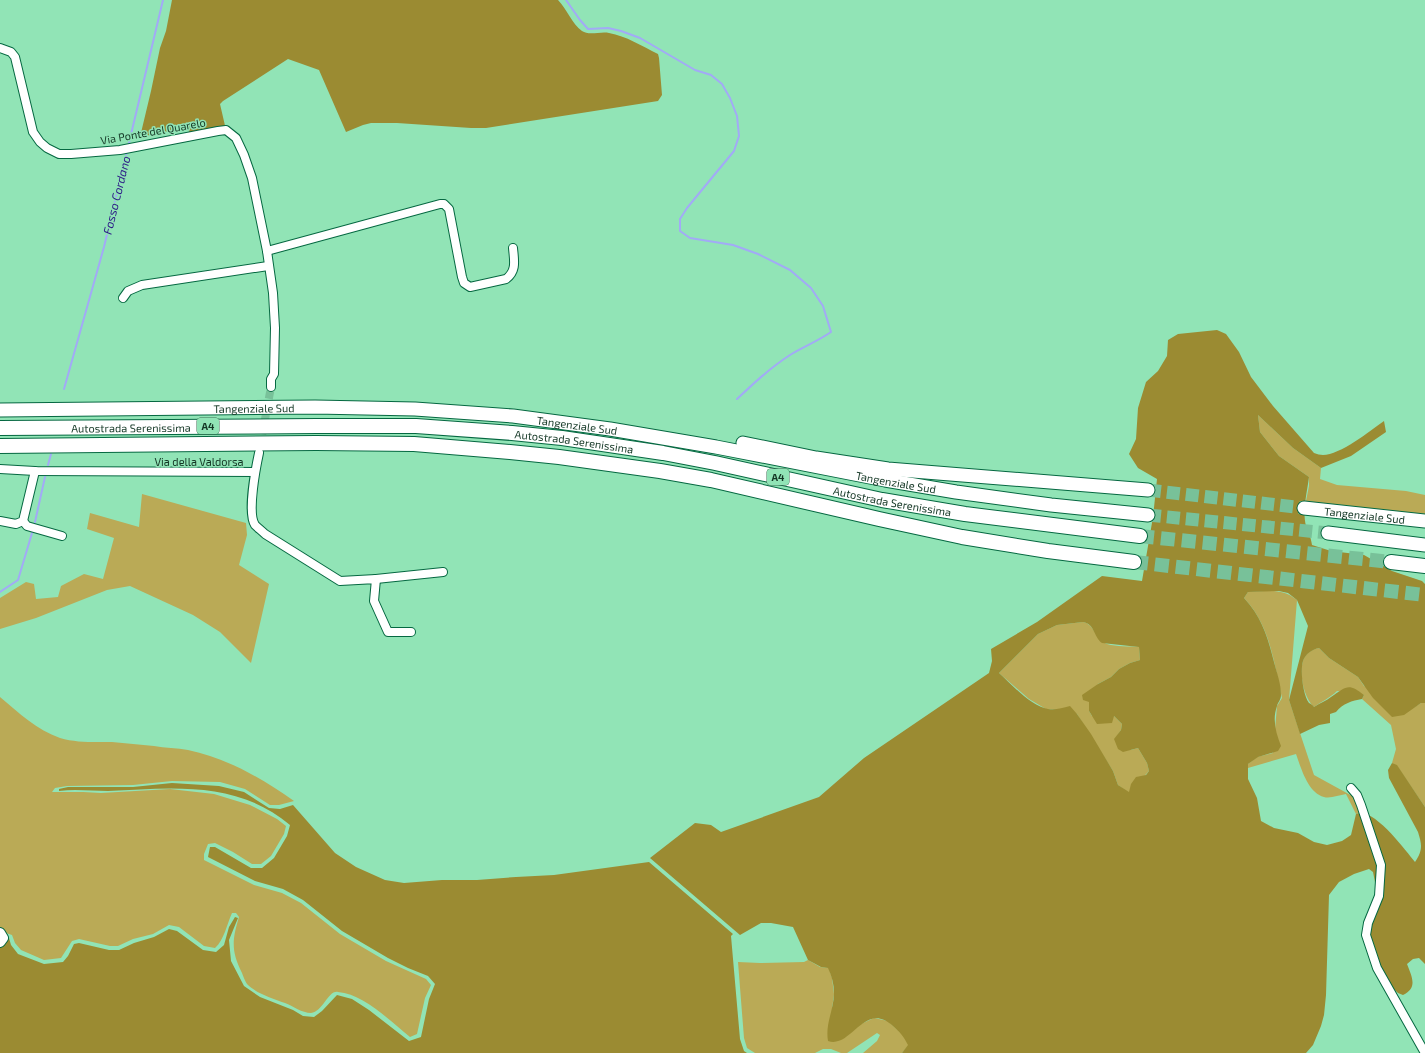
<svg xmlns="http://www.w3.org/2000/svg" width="1425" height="1053" font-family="'Exo 2',sans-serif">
<rect width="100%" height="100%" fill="#91e4b6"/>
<g fill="#baaa56">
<polygon points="1258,415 1293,448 1321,468 1320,479 1337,485 1406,491 1425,495 1425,514 1306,501 1309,486 1309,477 1279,456 1260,432"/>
<polygon points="142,494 246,523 247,535 239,565 269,584 251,663 220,632 193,615 130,586 107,590 36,618 0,629 0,598 26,582 34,584 36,599 58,597 61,586 84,574 103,579 114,538 87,529 90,513 139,527"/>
<path d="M1264,591C1279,591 1285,591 1297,600L1289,700L1314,775L1354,797L1360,812L1356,814L1346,794C1339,795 1330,799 1324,797C1308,793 1301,768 1296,754L1248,768V764L1257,757L1273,753L1277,706L1282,698C1274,663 1270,625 1244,598L1248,592Z"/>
<path d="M1083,622C1095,624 1095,640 1107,644C1117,647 1129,646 1139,647L1140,660L1130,663L1119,669L1111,677L1098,684L1089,702V711L1092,716H1114L1122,724L1121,730L1115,739L1131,750L1138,748L1147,763L1149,771L1129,793L1118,785L1113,771L1077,714L1058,709H1046L1029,699L999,673L1038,634L1057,625Z"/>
<path d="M1319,648L1329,658L1358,677L1364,686L1413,708L1421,703H1425V807L1397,766L1392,763L1396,749L1391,725L1362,699L1364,695L1337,691C1330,698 1322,701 1314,707C1304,698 1299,675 1303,661C1305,654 1312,649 1319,648Z"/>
<path d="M0,697C19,713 37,730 60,738C77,743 95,742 112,742C126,743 140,745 154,746C165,748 177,748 188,750C228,759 260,777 294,801L279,805H270L245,789L220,782L172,781L133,785L67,786L55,788L52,792H83L101,793L170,789L214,794L250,805L277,819L286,826L284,834L271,856L261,864H252L233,852L215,843L208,844L204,854V860L254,885L282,893L301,903L340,934L386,961L426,979L431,985L425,998L417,1034L410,1037C391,1022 364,994 338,992C328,990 323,1012 311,1013C302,1013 293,1006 285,1003C272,998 257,994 247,984C245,981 243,976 242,973C231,951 232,940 239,917L236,913H232C227,924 224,940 215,948L204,946L179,927L169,925L153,934L133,939L118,946H110L79,939L72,941L61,958L44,960L21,950L15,943L12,935L6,933L0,929Z"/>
<polygon points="808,960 820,967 829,968 832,978 834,994 832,1009 844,1038 861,1024 874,1018 888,1021 903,1035 909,1045 902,1053 863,1053 877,1041 880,1035 877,1033 847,1053 841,1053 831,1049 823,1049 815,1053 755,1053 747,1048 744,1038 738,962 760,963 804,962"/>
</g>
<g fill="#9b8b32" fill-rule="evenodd">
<path d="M172,0H558C567,9 572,24 582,31C589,36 601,31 609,33C626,36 642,46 658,54L659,58L662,95L658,101L486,128H471L397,123H371L363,125L346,132L319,70L288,59L223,101L220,104L226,130L190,136L188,128H186L140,137L151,91L160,48L166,31Z"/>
<path d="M1217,330L1226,334L1239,352L1251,377L1273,406L1314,453C1317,454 1320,455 1323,455C1340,455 1370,431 1384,421L1386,432L1351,456L1321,468L1293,448L1258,415L1260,432L1279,456L1309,477C1307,493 1302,510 1306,526C1308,532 1311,537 1312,545L1331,551L1364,555L1392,571L1422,581L1425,584V703H1421L1404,715L1392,717L1373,698L1358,677L1329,658L1319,648C1313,649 1305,654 1303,661C1300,671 1303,695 1309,703C1311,704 1313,705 1314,707C1320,703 1326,701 1331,697C1346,687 1348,682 1364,695L1362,699C1352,701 1343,703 1336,712L1330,714V723L1319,725L1300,734L1289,700L1308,626L1297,600L1288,593L1279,591L1248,592L1244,598C1262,617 1268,638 1274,662C1277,674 1281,683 1281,695C1281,700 1278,702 1277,706C1272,720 1276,733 1281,746L1278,751L1258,757L1248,764V779L1257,798L1261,821L1274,828L1298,833L1314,842L1327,845L1342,841L1351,835L1356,814C1373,806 1405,850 1415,862C1423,850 1422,845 1418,832L1389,778L1388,770L1392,763L1397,765L1425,807V964L1419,958L1413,959L1407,964C1412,977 1418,988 1403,995L1398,993L1386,982L1367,935L1374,911L1376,887L1373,872L1369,869L1354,874L1339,882L1329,895L1326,995L1324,1015L1321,1026L1313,1045L1306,1053H902L908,1045C904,1037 900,1032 893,1026C864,1000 852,1049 828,1041C825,1023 834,1010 834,993C834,985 832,976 828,968L821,967L808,960L793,927L771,923H761L740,935L650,858L695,823L711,825L721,832L819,797L864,758L989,673L992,661L991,649L1037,622L1102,576L1142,581L1153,517L1157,479L1138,468L1129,454L1136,439L1138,408L1146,382L1158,371L1167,356L1168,340L1178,334ZM1083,622C1095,624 1093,636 1102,643L1139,647L1140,660L1130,663L1119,669L1111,677L1098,684L1082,695L1083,700L1089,702V711L1097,724L1112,723L1114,716L1122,724L1121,730L1114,739L1118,749L1123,752L1138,748L1147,763L1149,771L1146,775L1136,777L1131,784L1129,792L1118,785L1113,771L1091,734L1077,714L1070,706C1062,708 1056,710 1048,709C1032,707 1011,684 999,673L1038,634L1057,625Z"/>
<path d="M172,783L219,786L244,792L269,808L280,809L293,805L335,853L356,867L385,880L404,883L442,880H477L516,877L554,875L649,862L733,934L731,936L740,1039L744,1051L747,1053H0V934L4,937L9,938L11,945L18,954L44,964L63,962L68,956L74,944L79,943L109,950H119L134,943L154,937L169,929L177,931L203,950L216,952L224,945L229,927L235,917L238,918L229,940L231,961L244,986L260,997L293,1010L303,1016L314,1017L322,1011L337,995L352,999L369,1010L409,1041L421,1037L429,999L435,984L428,976L408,968L388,958L342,931L303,900L283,889L255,881L208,857L210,847H215L251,868H262L274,858L287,836L290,825C237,780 172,788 108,791C92,791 75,789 59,791V789L68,787H133Z"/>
</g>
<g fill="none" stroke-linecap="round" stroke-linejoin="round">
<g stroke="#a2aaf6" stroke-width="2">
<path d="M566,0L580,20L588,29L608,28L621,31L640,38L695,70L711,75L722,84L730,98L737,116L739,136L734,151L687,208L680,219V231L690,238L733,245L758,254L790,270L811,288L823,306L831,332C818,341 803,347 790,355C770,368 754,383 737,399"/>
<polyline points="128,147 163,0"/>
<polyline points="64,389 104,247 127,151"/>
<polyline points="48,465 51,454"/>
<polyline points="35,522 45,477"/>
<polyline points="0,592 18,580 32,533"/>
</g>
<polyline stroke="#78c199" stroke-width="8" stroke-dasharray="8 4" stroke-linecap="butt" points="260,446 271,387"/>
<g stroke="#78c199" stroke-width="13" stroke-dasharray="13 6" stroke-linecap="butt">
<polyline points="1148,490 1304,508"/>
<polyline points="1148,515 1328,533"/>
</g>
<g stroke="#78c199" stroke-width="14" stroke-dasharray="14 7" stroke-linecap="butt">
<polyline points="1140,536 1391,562"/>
<polyline points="1134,562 1425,595"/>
</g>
<defs>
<g id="minor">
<polyline points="0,48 11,52 15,57 33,132 40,142 47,148 59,154 71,154 120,150 218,131 226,130 236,138 244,155 252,178 267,251 273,293 275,328 274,374 271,379 271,387"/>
<path d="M267,251L440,204H444L449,209L462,277L464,283L470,287L506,279C517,271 514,260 513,248"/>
<polyline points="123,298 128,291 142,285 268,266"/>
<path d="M259,453C256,467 247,513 255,525C258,528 262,531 265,534L340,581L376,579L374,601L388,632H411"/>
<polyline points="0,469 35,471 255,472"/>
<polyline points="0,521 16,524 23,521 35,471"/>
<polyline points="23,521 27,526 62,536"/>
<polyline points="376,579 443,572"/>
<polyline points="1351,788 1357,795 1361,805 1381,865 1379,896 1368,923 1366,935 1377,968 1425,1053"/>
</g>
<polyline id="tertiary" points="0,933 3,938 0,942"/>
<g id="trunk">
<path id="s1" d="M0,410L315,407L415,409L513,416L610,429L716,447L885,480L956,492L1051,505L1148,515"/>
<polyline points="743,443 816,458 888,469 1148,490"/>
<path id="s2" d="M1304,508L1425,521"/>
<polyline points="1328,533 1425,545"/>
</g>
<g id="motorway">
<path id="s3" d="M0,428L317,426H416L512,433L562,438L663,453L715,463L882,500L965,514L1140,536"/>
<polyline points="0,446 316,443 414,444 510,452 559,457 660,471 711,480 879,519 962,537 1048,551 1134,562"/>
<polyline points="1391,562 1425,566"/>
</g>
</defs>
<use href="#minor" stroke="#056841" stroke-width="10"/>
<use href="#tertiary" stroke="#056841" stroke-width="12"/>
<use href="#trunk" stroke="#056841" stroke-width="15"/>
<use href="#motorway" stroke="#056841" stroke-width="16"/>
<use href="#minor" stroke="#fff" stroke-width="8"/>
<use href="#tertiary" stroke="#fff" stroke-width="10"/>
<use href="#trunk" stroke="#fff" stroke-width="13"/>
<use href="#motorway" stroke="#fff" stroke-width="14"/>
</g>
<g text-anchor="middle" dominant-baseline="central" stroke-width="3" stroke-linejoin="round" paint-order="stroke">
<g fill="#91e4b6" stroke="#3a6b50" stroke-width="1">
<rect x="197" y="418" width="22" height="16" rx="3"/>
<rect x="767" y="469" width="22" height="16" rx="3"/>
</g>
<g font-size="10" font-weight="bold" fill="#143725">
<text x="208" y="426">A4</text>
<text x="778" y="477">A4</text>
</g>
<g font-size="11" fill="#143725" stroke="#91e4b6">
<text transform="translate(153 131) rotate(-10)">Via Ponte del Quarelo</text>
<text stroke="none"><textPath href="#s1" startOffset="254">Tangenziale Sud</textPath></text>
<text stroke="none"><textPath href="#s1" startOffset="578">Tangenziale Sud</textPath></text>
<text stroke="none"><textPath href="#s3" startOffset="131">Autostrada Serenissima</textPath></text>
<text stroke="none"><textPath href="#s3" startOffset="575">Autostrada Serenissima</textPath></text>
<text x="199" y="461">Via della Valdorsa</text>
<text stroke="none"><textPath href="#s1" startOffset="902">Tangenziale Sud</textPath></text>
<text stroke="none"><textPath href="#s3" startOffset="899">Autostrada Serenissima</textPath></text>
<text stroke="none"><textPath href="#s2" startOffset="61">Tangenziale Sud</textPath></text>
</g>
<g font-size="12" font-style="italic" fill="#2b1a87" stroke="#91e4b6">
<text transform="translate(116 195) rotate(-76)">Fosso Cordano</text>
</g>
</g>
</svg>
